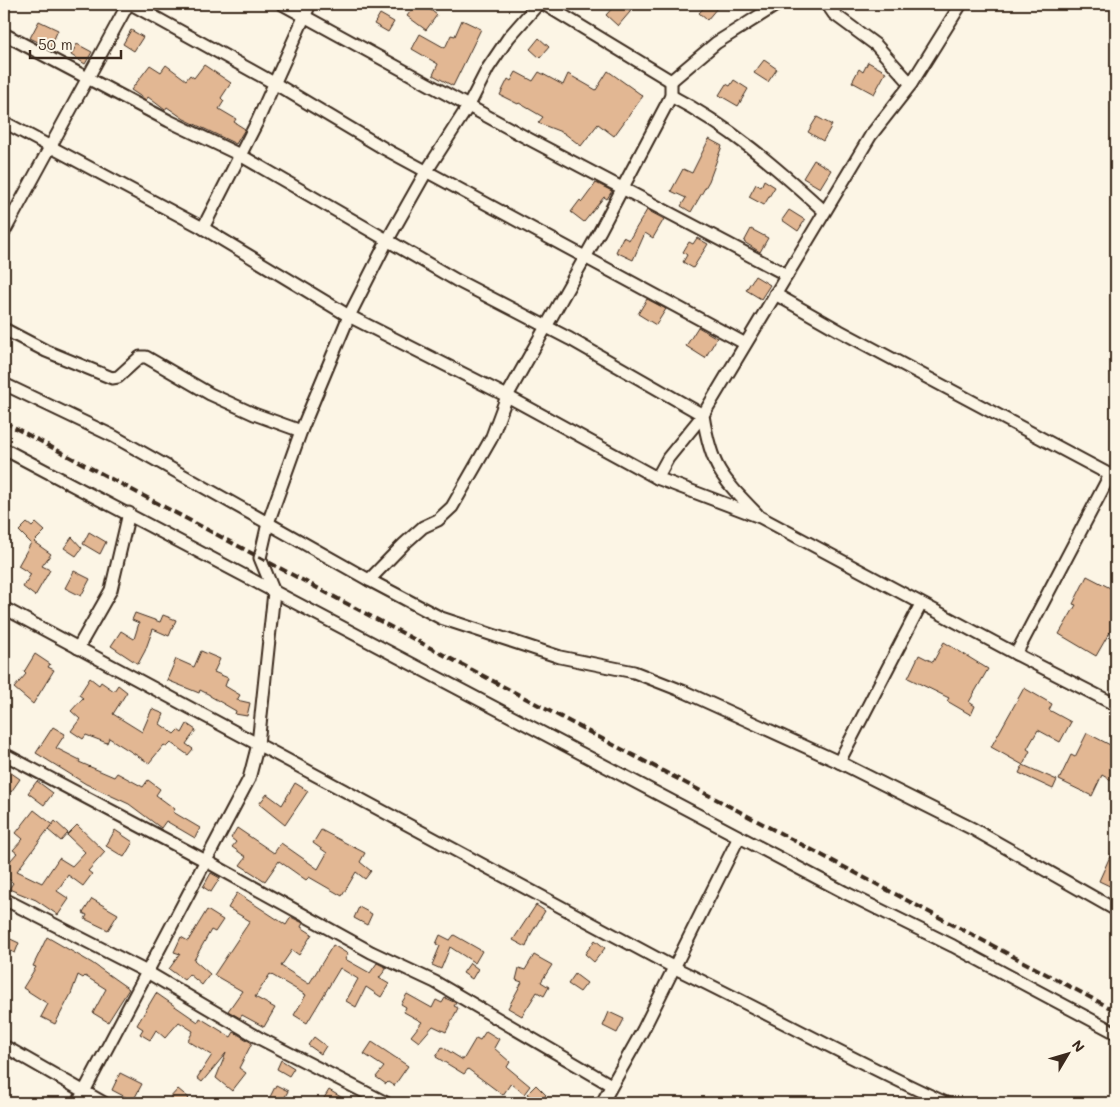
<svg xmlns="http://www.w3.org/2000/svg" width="1120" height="1107" font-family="Mali,sans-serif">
<rect width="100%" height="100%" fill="#fcf5e5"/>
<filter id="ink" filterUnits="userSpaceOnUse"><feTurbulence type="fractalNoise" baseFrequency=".02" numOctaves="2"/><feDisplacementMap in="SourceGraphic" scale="10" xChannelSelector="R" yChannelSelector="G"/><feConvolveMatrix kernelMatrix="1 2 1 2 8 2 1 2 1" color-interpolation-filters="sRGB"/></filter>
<g filter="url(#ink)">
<g fill="#e2b793" stroke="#3b2a1e">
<polygon points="416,4 423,4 437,15 426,30 407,16"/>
<polygon points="616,4 620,4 630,12 618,26 606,15"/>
<polygon points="707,4 712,4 717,8 707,20 699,13"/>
<polygon points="380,14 394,22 388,32 374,24"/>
<polygon points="462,20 481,29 453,86 433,75 438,64 412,49 420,34 445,48 451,35 455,36"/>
<polygon points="39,21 58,30 50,48 30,38"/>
<polygon points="131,30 143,37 134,51 123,44"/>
<polygon points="539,38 549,47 540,58 530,49"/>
<polygon points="77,44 92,52 85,64 71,55"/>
<polygon points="764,60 777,69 768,82 754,73"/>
<polygon points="868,62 886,72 874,94 852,82 859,69 863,72"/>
<polygon points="150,65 161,72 166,65 186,80 190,75 194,78 204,65 231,83 221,98 224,101 219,109 236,119 234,122 245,129 236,144 184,119 167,107 165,110 148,97 146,100 131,90"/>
<polygon points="608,71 643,96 614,136 598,124 581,146 564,133 538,123 543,117 519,103 518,104 500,95 508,79 511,81 516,72 533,81 539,72 563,85 568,74 596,90"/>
<polygon points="734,80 748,89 738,106 719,95 726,84 730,86"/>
<polygon points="817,117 832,125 823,141 808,132"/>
<polygon points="709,139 722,146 709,181 691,212 681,206 686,198 671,191 683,169 692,173"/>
<polygon points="814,160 831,170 820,188 803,178"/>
<polygon points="764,180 775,187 764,205 749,197 756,184 761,187"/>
<polygon points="596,183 612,191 607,199 604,197 584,222 571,212 580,200 582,202"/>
<polygon points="647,210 664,219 653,238 645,233 633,260 616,252 623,237 629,240"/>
<polygon points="789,210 805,220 798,231 782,220"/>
<polygon points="751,229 768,238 760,252 744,242"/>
<polygon points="697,238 708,244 693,268 683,262 687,255 683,252 689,242 693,244"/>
<polygon points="755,276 770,285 761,299 746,290"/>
<polygon points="647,299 666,309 656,325 638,314"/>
<polygon points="698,327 717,338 705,358 686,346"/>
<polygon points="27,523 32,527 36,523 45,531 34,542 51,554 42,566 50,570 35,596 23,587 31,574 18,566 31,543 19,531"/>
<polygon points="89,532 106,542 100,554 83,544"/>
<polygon points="72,537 82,548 76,556 64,548"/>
<polygon points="74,571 90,579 81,596 65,588"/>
<polygon points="1087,576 1116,591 1116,621 1096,656 1059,634 1076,605 1073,604"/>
<polygon points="135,613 160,622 163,615 176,620 169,636 153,629 145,651 138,664 111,646 121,631 134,639 139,623 132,620"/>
<polygon points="944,642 988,669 969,702 975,706 971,715 947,701 949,698 908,678 919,655 933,662"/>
<polygon points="201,651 220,659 214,672 228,678 225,686 240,695 237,700 250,703 247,716 235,714 236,711 210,696 210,695 200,690 199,693 167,680 176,659 194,667"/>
<polygon points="35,654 50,664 48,667 54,670 33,704 14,688 26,674 24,672"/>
<polygon points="90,678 99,685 101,682 114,691 118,685 127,692 113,714 142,732 152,709 164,714 160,724 174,734 178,730 182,733 187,724 196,730 186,744 193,749 188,755 171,743 167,747 164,745 149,763 109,738 107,743 86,735 83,739 71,731 80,719 71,711 83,698 79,695"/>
<polygon points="1024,688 1052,704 1049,710 1071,722 1060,742 1038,730 1027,749 1030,751 1023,765 991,747"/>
<polygon points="53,727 65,734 56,748 80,760 79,762 114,777 117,773 143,787 148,780 160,789 156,795 175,809 173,812 200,828 195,838 166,821 161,828 129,804 86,784 36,753"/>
<polygon points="1087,733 1116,748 1116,783 1102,775 1092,796 1059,780 1071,755 1075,757"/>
<polygon points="1023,765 1057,780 1053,789 1019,773"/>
<polygon points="4,768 20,779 11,792 4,788"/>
<polygon points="37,781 53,793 44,805 28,793"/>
<polygon points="295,783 308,791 285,825 259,804 267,794 282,805"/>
<polygon points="34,810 52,824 17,871 42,883 59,858 72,866 85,852 67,835 77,825 105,852 88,871 92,874 83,886 68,875 57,891 69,899 58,915 36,900 9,889 13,883 4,874 4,868 17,853 13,850 23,839 16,833"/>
<polygon points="55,821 68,833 61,841 48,830"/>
<polygon points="237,828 274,853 281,843 318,869 327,853 313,843 321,830 365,853 360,862 371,871 365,879 356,872 342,896 309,877 306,880 279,861 265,881 240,865 246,857 232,847 236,842 231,838"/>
<polygon points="115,830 133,842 124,857 106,846"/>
<polygon points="1116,843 1116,889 1099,881"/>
<polygon points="211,873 220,878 211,892 203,887"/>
<polygon points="237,893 286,925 291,917 303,923 301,927 312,934 299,955 292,950 281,966 309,984 333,945 348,954 345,959 370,973 377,963 387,968 379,978 389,984 381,997 366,987 356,1007 346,1001 358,979 340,968 307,1023 294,1015 306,995 270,974 255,997 275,1008 264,1027 242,1015 240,1018 228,1011 242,991 214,975 250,921 228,908"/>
<polygon points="92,899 118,914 108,930 85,919 87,915 83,913"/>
<polygon points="536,905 545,911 531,934 526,947 513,940"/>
<polygon points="359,907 372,914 367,925 354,918"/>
<polygon points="207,910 223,920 215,932 211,930 194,960 210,974 202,985 189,974 184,980 169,969 180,954 174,952 181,937 188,941"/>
<polygon points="440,935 450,940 454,935 482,951 475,963 450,947 441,969 432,965 440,946 436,944"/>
<polygon points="4,936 19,943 15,953 4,948"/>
<polygon points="47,937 92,963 129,989 108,1022 93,1013 106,989 85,976 83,978 78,975 71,994 55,1024 41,1017 48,1004 23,988 36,967 33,966"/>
<polygon points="595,940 605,948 594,962 585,954"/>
<polygon points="534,955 552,965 541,982 549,987 544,996 537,992 522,1016 508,1008 522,982 516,980 519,968 525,970"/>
<polygon points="470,963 478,969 472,979 463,973"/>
<polygon points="575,974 587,983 580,992 568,984"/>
<polygon points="156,993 198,1022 200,1018 231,1037 234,1032 252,1043 239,1068 246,1073 232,1091 216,1078 226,1053 202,1082 197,1078 212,1055 188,1041 193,1031 179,1022 165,1038 156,1030 150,1040 140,1034 143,1029 137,1025"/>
<polygon points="407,994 432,1008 436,1000 442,1003 445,998 456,1003 454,1006 458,1008 446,1032 433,1026 419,1042 411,1036 422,1022 404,1012 406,1007 401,1004"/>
<polygon points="609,1012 624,1019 617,1033 603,1026"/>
<polygon points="486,1031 499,1039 494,1048 510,1062 507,1067 530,1086 524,1094 511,1083 503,1095 468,1069 464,1074 436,1057 442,1047 463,1060 476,1038 480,1040"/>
<polygon points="314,1037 326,1046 321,1054 308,1045"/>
<polygon points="372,1042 408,1066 394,1086 388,1082 386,1084 376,1077 384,1067 364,1054"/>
<polygon points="281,1060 294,1068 289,1076 277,1069"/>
<polygon points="120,1073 142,1084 133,1101 112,1090"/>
<polygon points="276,1085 288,1091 282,1103 270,1097"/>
<polygon points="536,1085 546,1095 538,1103 527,1094"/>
<polygon points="178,1089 189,1098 184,1103 174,1103 169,1099"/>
<polygon points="329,1090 351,1103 321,1103"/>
</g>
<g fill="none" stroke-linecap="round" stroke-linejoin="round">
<defs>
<g id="street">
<polyline points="131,4 274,83 385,149 744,343"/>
<polyline points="282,4 527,138 787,275"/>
<polyline points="544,4 671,81 716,43 778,4"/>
<polyline points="827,4 834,14 876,45 911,84"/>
<polyline points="4,34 169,121 240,155 456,280 570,339 703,415 668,458 657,478"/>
<path d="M671,96C729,126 776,167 824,211"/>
<polyline points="4,122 203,228 349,316 507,396 657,478 760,517 1016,654 1116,705"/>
<polyline points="203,228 257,122 310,4"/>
<polyline points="4,232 128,4"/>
<polyline points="775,294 840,331 1116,478"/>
<polyline points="4,329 46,351 112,378 118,377 140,357 146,357 210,394 254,414 301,431"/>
<polyline points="4,384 113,436 369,580 441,618 560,657 634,672 685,692 839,762 973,829 1116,910"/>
<polyline points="4,449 844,892 953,946 1116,1033"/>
<path d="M757,514C721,477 711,467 703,415L871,135L911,84L961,4"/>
<polyline points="369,580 404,544 423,527 438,520 452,507 491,439 507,396 601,229 671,96 671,81"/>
<path d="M4,608L675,968C766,1012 854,1061 946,1103"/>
<polyline points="78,648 111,590 129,513"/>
<polyline points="1016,654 1110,475"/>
<polyline points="4,754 206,861 371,952 435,982 611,1085"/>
<polyline points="839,762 921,604"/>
<polyline points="4,899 147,972 261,1039 386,1103"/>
<polyline points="4,1046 104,1103"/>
<polyline points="78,1103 249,779 258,744 274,592 260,558 268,523 301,431 349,316 387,241 426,172 469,105 488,68 509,37 538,4"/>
<polyline points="602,1103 643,1030 739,837"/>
</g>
</defs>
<use href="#street" stroke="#3b2a1e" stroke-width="15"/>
<use href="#street" stroke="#fcf5e5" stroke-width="11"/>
<polyline stroke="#3b2a1e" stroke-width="4" stroke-dasharray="8 4" stroke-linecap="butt" points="4,422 1116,1011"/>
</g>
</g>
<rect width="1120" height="1107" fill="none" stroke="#fcf5e5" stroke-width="20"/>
<rect x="10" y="10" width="1100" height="1087" fill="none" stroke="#3b2a1e" stroke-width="2" filter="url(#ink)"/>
<g transform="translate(1068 1054) rotate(52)" stroke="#fcf5e5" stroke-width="4" paint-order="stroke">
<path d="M0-4L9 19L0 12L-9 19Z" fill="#3b2a1e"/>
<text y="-8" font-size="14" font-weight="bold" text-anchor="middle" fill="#3b2a1e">N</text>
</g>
<path d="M30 50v8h91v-8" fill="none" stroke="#3b2a1e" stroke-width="2.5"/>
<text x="38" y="50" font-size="15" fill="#3b2a1e" stroke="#fcf5e5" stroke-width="4" paint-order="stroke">50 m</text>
</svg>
